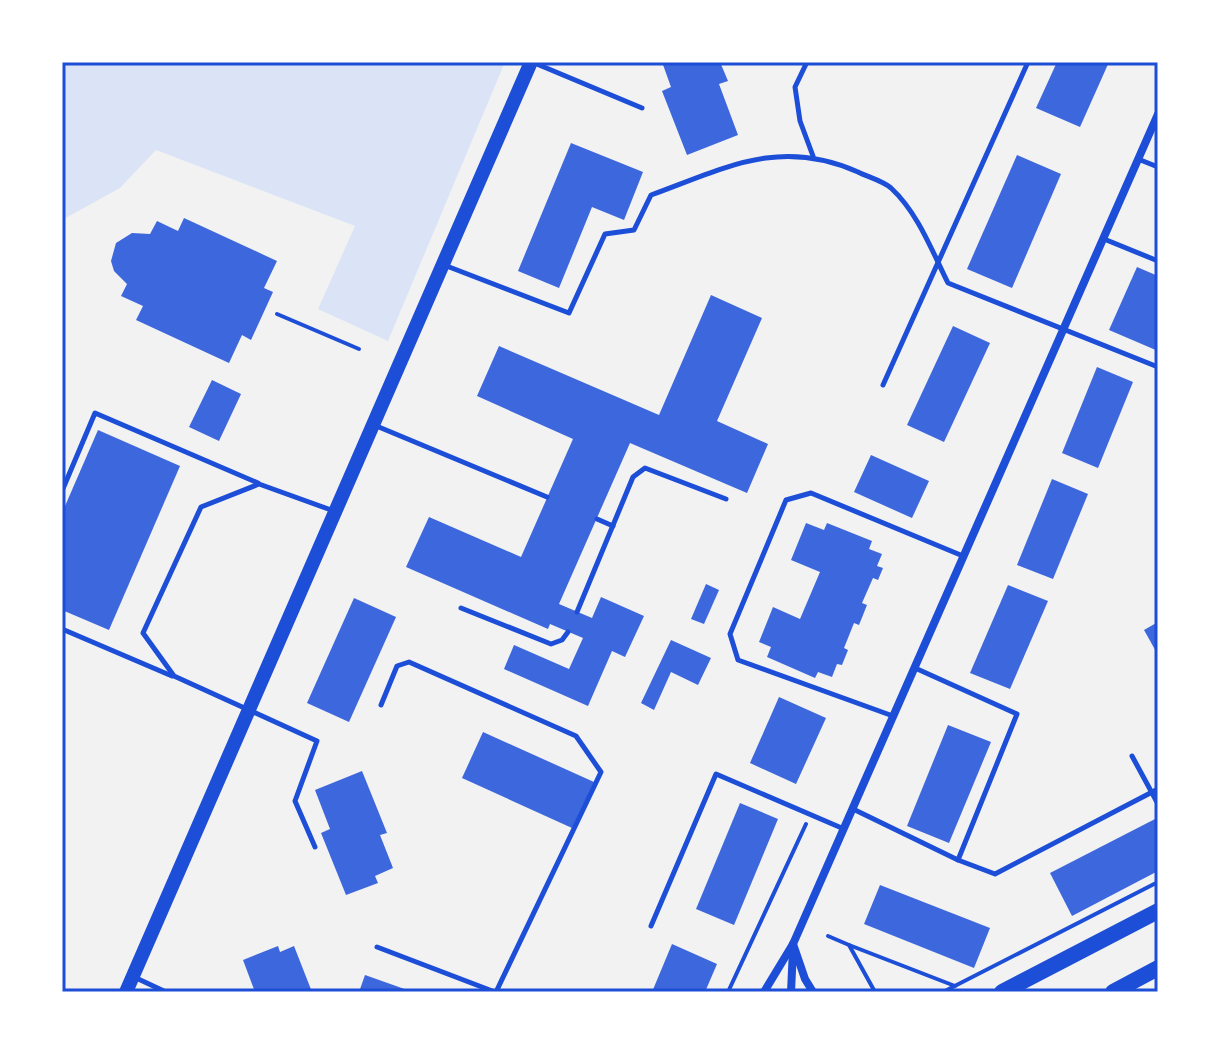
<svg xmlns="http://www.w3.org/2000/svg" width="1220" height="1054" font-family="Inter,sans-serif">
<rect width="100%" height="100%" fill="#f2f2f2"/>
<polygon fill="#dbe4f7" points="62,62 505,62 388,341 318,309 355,226 156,150 120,188 62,220"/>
<g fill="#3d67dc">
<polygon points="662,62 720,62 728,81 719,84 738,135 687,155 662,91 671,87"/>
<polygon points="1057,62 1109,62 1080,127 1036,108"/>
<polygon points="571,143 643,172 624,220 592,207 559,288 518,271"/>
<polygon points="1017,155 1061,174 1012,288 967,269"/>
<polygon points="184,218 277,261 264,288 273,292 251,340 242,335 229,363 136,320 143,306 121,296 127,284 114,271 111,261 116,243 132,233 150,234 157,221 178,231"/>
<polygon points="1137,267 1158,276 1158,351 1109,330"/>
<polygon points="711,295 762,318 717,421 768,444 747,493 630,443 559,604 592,618 601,597 644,616 625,657 612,651 588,706 504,669 514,645 569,669 583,638 550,624 548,629 406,567 429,517 521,557 573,439 477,396 499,346 659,415"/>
<polygon points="953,326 990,343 944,442 907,425"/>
<polygon points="1097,367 1133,382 1098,468 1062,453"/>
<polygon points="212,380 241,394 219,441 189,427"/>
<polygon points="98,430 180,466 109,630 62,610 62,513"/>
<polygon points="871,455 929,481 912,518 854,492"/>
<polygon points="1052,479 1088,494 1053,579 1017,565"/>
<polygon points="806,523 824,530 827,523 872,541 869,549 882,554 877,566 883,568 878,580 873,578 862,603 867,605 859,625 854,623 844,648 848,650 842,665 837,664 832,677 818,672 815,678 767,657 771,647 759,642 773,607 800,619 820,572 791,560"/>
<polygon points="706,584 719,590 704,624 691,619"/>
<polygon points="1008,585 1048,601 1010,689 970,673"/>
<polygon points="354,598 396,617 349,722 307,703"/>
<polygon points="1158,622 1158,655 1144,630"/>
<polygon points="671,640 711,658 698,685 671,672 654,710 641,703"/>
<polygon points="779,697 826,718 796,784 750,763"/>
<polygon points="948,725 991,742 949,843 907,826"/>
<polygon points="483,732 594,782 572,828 462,778"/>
<polygon points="362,771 387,833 380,835 393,868 375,876 378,883 346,895 321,833 330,829 315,790"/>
<polygon points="740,803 778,819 734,925 696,909"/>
<polygon points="1157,818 1158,871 1072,916 1050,873"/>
<polygon points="880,885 990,928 974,968 864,924"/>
<polygon points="672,944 717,964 705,992 652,992"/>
<polygon points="278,946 280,952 294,946 312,992 255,992 243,960"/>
<polygon points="365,975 413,992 359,992"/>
</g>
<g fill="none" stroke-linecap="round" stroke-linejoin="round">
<g stroke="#1d4ed8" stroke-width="4">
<polyline points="277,314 359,349"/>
<polyline points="828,936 849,945 875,992"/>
<polyline points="849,945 955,986"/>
<polyline points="728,992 806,824"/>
<polyline points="943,992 1158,882"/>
</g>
<g stroke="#1d4ed8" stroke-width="5">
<polyline points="532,62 642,108"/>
<polyline points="807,62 795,87 800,121 813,156"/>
<polyline points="1138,159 1158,167"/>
<polyline points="1104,239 1158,261"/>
<path d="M444,265L569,313L605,234L634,230L651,195C725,168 780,137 858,172C868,177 883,181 891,188C918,213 932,251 948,283L1158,367"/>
<polyline points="883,385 1028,62"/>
<polyline points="374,425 547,497"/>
<polyline points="62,491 95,413 258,483"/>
<polyline points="597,519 613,526"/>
<polyline points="461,608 551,644 562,640 568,632"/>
<polyline points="577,612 633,477 645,468 726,499"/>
<polyline points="62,629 172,676"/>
<polyline points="915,668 1017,714 958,860"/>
<polyline points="381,705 397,666 409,662 576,736 601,772 496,992"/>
<polyline points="893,716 738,660 730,634 786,500 811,493 963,556"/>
<polyline points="1132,756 1158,804"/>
<polyline points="853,809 958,860 995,874 1158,789"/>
<polyline points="315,847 295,801 317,741 174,676 143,633 201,507 259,484 334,511"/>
<polyline points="651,926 716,774 844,829"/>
<polyline points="377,947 495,992"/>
<polyline points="134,977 166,992"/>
</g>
<g stroke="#1d4ed8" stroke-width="8">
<polyline points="793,944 805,979 813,992"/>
<polyline points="764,992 793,944 1158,114"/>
<polyline points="791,992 793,949"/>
</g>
<polyline stroke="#1d4ed8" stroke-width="14" points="126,992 531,62"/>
<g stroke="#1d4ed8" stroke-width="16">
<polyline points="1002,992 1158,911"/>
<polyline points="1113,992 1158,968"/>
</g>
</g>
<rect width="1220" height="1054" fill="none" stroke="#ffffff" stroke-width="128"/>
<rect x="64" y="64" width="1092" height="926" fill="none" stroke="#1d4ed8" stroke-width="3"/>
</svg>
